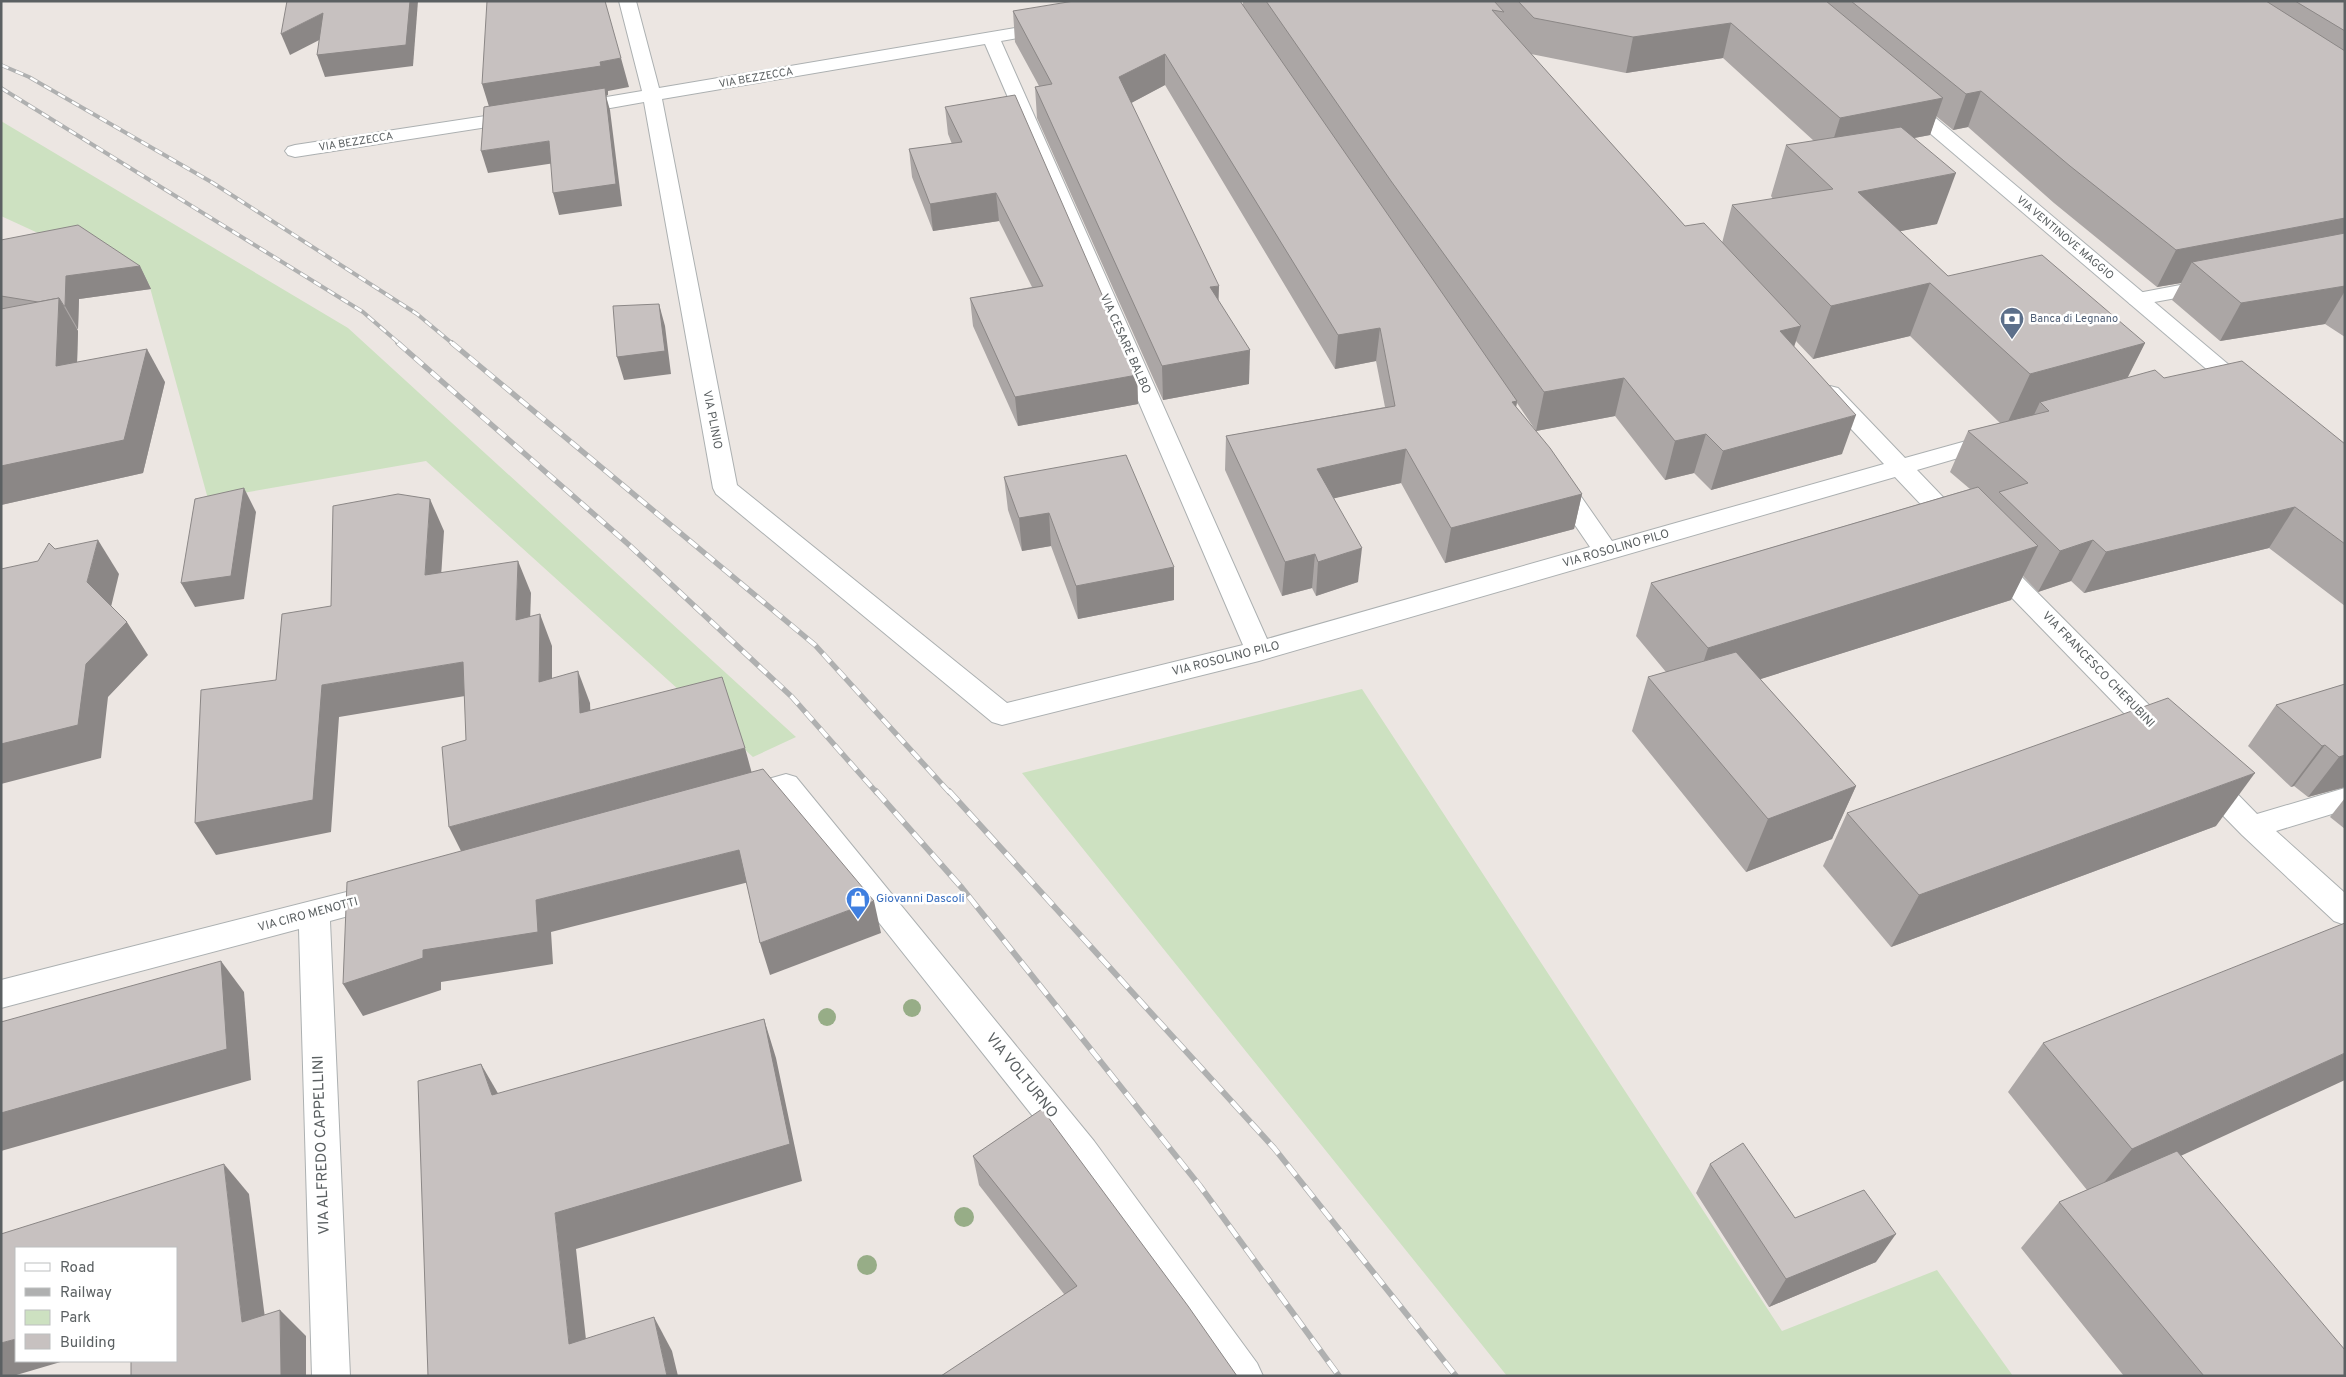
<svg xmlns="http://www.w3.org/2000/svg" width="2346" height="1377" font-family="Overpass,sans-serif">
<rect width="100%" height="100%" fill="#ece6e2"/>
<g fill="#cde1c1">
<polygon points="1,121 348,328 796,737 753,757 426,461 208,499 149,284 1,216"/>
<polygon points="1362,689 1782,1331 1937,1270 2013,1376 1507,1376 1022,773"/>
</g>
<g fill="none" stroke-linecap="round" stroke-linejoin="round">
<defs>
<g id="street">
<path d="M619,1H636L659,88L1051,22L1057,23L1060,27L1057,31L1001,41L1267,639L1590,547L1545,481L1548,475L1557,473L1566,475L1612,541L1884,464L1822,398L1818,393L1822,388L1830,386L1838,388L1905,458L1995,433L2003,435L2007,440L2003,445L1917,470L1966,521L1970,527L1966,533L1957,535L1948,533L1895,477L1259,661L1002,725L992,722L716,494L713,488L644,102L571,115L564,113L562,109L564,105L571,103L642,91ZM985,44L1243,645L1007,703L737,485L662,99Z"/>
<polygon points="519,111 526,113 528,117 526,121 295,157 288,155 285,151 288,147 295,145"/>
<polygon points="2212,279 2220,280 2223,285 2220,290 2138,305 2130,304 2127,299 2130,294 2138,293"/>
<polygon points="1991,552 2000,555 2172,728 2176,735 2172,742 2162,746 2152,742 1982,567 1978,561 1982,555"/>
<polygon points="2204,767 2214,770 2257,814 2345,788 2345,810 2276,831 2345,893 2345,925 2334,921 2242,835 2194,786 2190,778 2194,770"/>
<polygon points="786,774 796,777 1094,1141 1257,1363 1263,1376 1221,1376 1070,1163 780,798 742,808 732,805 727,797 732,789"/>
<polygon points="382,883 393,886 397,895 393,904 330,921 350,1376 312,1376 299,929 1,1008 1,980"/>
</g>
<polygon id="secondary" points="1905,96 1912,98 2254,386 2257,391 2254,396 2246,398 2238,396 1898,106 1896,102 1898,98"/>
</defs>
<use href="#street" stroke="#acb0b1" stroke-width="2"/>
<use href="#secondary" stroke="#adb2b4" stroke-width="2"/>
<use href="#street" fill="#fff" fill-rule="evenodd"/>
<use href="#secondary" fill="#fff" fill-rule="evenodd"/>
<defs>
<g id="rail-far2">
<polyline points="1,65 29,77 213,183 417,314 453,344"/>
<polyline points="1,88 363,312 400,344"/>
</g>
<g id="rail-far1">
<polyline points="398,343 628,544 792,697 877,793"/>
<polyline points="452,343 815,645 950,793"/>
</g>
<g id="rail">
<polyline points="876,791 962,888 1200,1186 1339,1376"/>
<polyline points="949,791 1274,1148 1456,1376"/>
</g>
</defs>
<use href="#rail-far2" stroke="#afb0b0" stroke-width="4"/>
<use href="#rail-far1" stroke="#afb0b0" stroke-width="5.5"/>
<use href="#rail" stroke="#afb0b0" stroke-width="6"/>
<use href="#rail-far2" stroke="#fff" stroke-width="2.5" stroke-dasharray="8" stroke-linecap="butt"/>
<use href="#rail-far1" stroke="#fff" stroke-width="4" stroke-dasharray="11" stroke-linecap="butt"/>
<use href="#rail" stroke="#fff" stroke-width="4.5" stroke-dasharray="14" stroke-linecap="butt"/>
</g>
<g fill="#97ad87">
<circle cx="912" cy="1008" r="9"/>
<circle cx="827" cy="1017" r="9"/>
<circle cx="964" cy="1217" r="10"/>
<circle cx="867" cy="1265" r="10"/>
</g>
<g fill="#aba6a5" fill-rule="evenodd">
<path d="M1243,1H2345V337L2325,324L2220,341L2172,300L2181,283L2157,287L2054,203L1968,127L1953,130L1936,116L1930,135L1914,138L1937,224L1900,231L1948,276L2145,343L2128,377L2164,378L2345,444V606L2269,548L2084,593L2071,581L2038,592L2023,576L2011,600L1760,679L1856,786L1832,839L1746,872L1632,731L1648,677L1666,672L1636,636L1651,583L1970,489L1950,472L1968,431L2000,423L1910,336L1813,359L1796,341L1794,347L1842,454L1711,490L1694,473L1665,480L1615,416L1536,431L1517,403L1516,407L1582,494L1574,529L1445,563L1401,483L1334,498L1358,582L1316,596L1312,588L1282,596L1225,470L1226,436L1385,407L1376,361L1335,369L1165,85L1131,103L1218,301L1249,384L1163,400L1037,118L1035,87L1039,86L1015,42L1013,11L1243,5ZM1531,54L1626,73L1723,58L1814,141L1786,145L1771,196L1773,199L1732,205L1722,243L1685,226Z"/>
<polygon points="945,107 1137,375 1138,404 1018,426 973,326 970,298 1032,287 999,221 933,231 912,177 909,149 952,144 948,134"/>
<polygon points="1,240 140,266 151,289 79,299 78,329 77,329 78,331 77,362 165,382 143,473 1,505"/>
<polygon points="1004,477 1174,567 1174,600 1078,619 1051,546 1022,551 1008,510"/>
<polygon points="2345,684 2345,787 2308,797 2294,786 2291,787 2248,746 2276,705"/>
<polygon points="2345,798 2345,829 2330,817"/>
<polygon points="1847,813 2216,826 1891,947 1823,866"/>
<polygon points="2043,1043 2181,1156 2345,1376 2124,1376 2021,1248 2059,1202 2087,1190 2008,1092"/>
<polygon points="973,1156 1237,1376 1064,1294 979,1185"/>
<polygon points="1710,1164 1795,1218 1876,1262 1769,1307 1696,1193"/>
</g>
<g fill="#8b8786">
<polygon points="410,1 418,1 413,66 325,77 317,55"/>
<polygon points="323,13 331,34 290,55 281,34"/>
<polygon points="1731,23 1723,58 1626,73 1633,37"/>
<polygon points="1165,54 1165,85 1120,109 1119,77"/>
<polygon points="621,58 629,87 608,91 608,95 606,96 610,110 622,206 559,215 553,193 605,96 491,113 482,84"/>
<polygon points="1981,91 1968,127 1953,130 1966,94"/>
<polygon points="1943,98 1930,135 1829,154 1840,118"/>
<polygon points="549,141 555,163 488,173 481,151"/>
<polygon points="1956,173 1937,224 1841,243 1858,192"/>
<polygon points="996,193 999,221 933,231 930,204"/>
<polygon points="2345,218 2345,252 2192,262 2181,283 2157,287 2176,250"/>
<polygon points="140,266 151,289 79,299 78,329 65,306 66,276"/>
<polygon points="1930,283 1910,336 1813,359 1831,306"/>
<polygon points="1219,286 1218,320 1210,287"/>
<polygon points="2345,286 2345,291 2325,324 2220,341 2241,303"/>
<polygon points="59,298 78,331 76,399 56,366"/>
<polygon points="659,304 665,326 671,374 624,380 617,357"/>
<polygon points="1801,326 1788,364 1780,331"/>
<polygon points="1380,328 1376,361 1335,369 1338,335"/>
<polygon points="2145,343 2118,396 2049,411 2040,402 2031,421 2005,428 2030,374"/>
<polygon points="147,349 165,382 143,473 1,505 1,466"/>
<polygon points="1250,350 1249,384 1163,400 1162,366"/>
<polygon points="1137,375 1138,404 1018,426 1015,397"/>
<polygon points="1624,378 1615,416 1536,431 1544,392"/>
<polygon points="1517,401 1511,435 1512,402"/>
<polygon points="1856,415 1842,454 1711,490 1723,451"/>
<polygon points="1706,434 1694,473 1665,480 1675,441"/>
<polygon points="1406,449 1401,483 1314,503 1317,469"/>
<polygon points="244,488 256,512 244,599 195,607 181,583"/>
<polygon points="1582,494 1574,529 1445,563 1451,528"/>
<polygon points="430,499 444,531 439,608 425,575"/>
<polygon points="2295,507 2269,548 2084,593 2106,552"/>
<polygon points="1049,513 1051,546 1022,551 1019,518"/>
<polygon points="98,540 119,574 109,615 87,582"/>
<polygon points="2093,540 2071,581 2038,592 2060,551"/>
<polygon points="2038,546 2011,600 1691,701 1708,648"/>
<polygon points="1362,548 1358,582 1316,596 1318,562"/>
<polygon points="1315,554 1312,588 1282,596 1285,562"/>
<polygon points="518,561 531,593 529,652 516,620"/>
<polygon points="1174,567 1174,600 1078,619 1076,586"/>
<polygon points="540,614 552,646 552,715 539,682"/>
<polygon points="127,622 148,655 108,697 101,758 1,784 1,744 86,664"/>
<polygon points="463,662 477,694 339,717 331,832 216,855 195,823 322,685"/>
<polygon points="578,671 590,703 592,746 580,713"/>
<polygon points="2325,745 2294,786 2291,787 2322,746"/>
<polygon points="745,748 754,781 465,859 449,827"/>
<polygon points="2345,755 2345,787 2308,797 2339,757"/>
<polygon points="2255,773 2216,826 1891,947 1919,895"/>
<polygon points="1856,786 1832,839 1746,872 1768,819"/>
<polygon points="739,850 749,882 551,932 553,964 441,982 441,990 363,1016 343,984 423,950 536,900"/>
<polygon points="874,901 881,933 770,975 760,943"/>
<polygon points="221,961 244,992 251,1080 1,1151 1,1113"/>
<polygon points="764,1019 776,1058 802,1181 576,1249 590,1376 569,1344 555,1213"/>
<polygon points="2345,1053 2345,1080 2092,1197 2132,1149"/>
<polygon points="481,1064 503,1102 492,1095"/>
<polygon points="224,1164 249,1194 269,1349 242,1322"/>
<polygon points="1896,1234 1876,1262 1769,1307 1786,1279"/>
<polygon points="280,1310 306,1336 306,1376 281,1376"/>
<polygon points="654,1317 672,1351 678,1376 667,1376"/>
<polygon points="16,1339 16,1361 64,1361 13,1376 1,1376 1,1343"/>
</g>
<g fill="#c7c1c0" stroke="#8b8786">
<polygon points="287,1 410,1 406,45 317,55 323,13 281,34"/>
<polygon points="487,1 605,1 621,58 600,62 601,66 482,84"/>
<polygon points="1074,1 1240,1 1517,401 1512,402 1550,448 1582,494 1451,528 1406,449 1317,469 1362,548 1318,562 1315,554 1285,562 1226,436 1395,406 1380,328 1338,335 1165,54 1119,77 1219,286 1210,287 1250,350 1162,366 1035,87 1052,84 1013,11"/>
<polygon points="1266,1 1494,1 1504,12 1492,10 1685,226 1704,223 1801,326 1780,331 1856,415 1723,451 1706,434 1675,441 1624,378 1544,392 1391,181"/>
<polygon points="1518,1 1826,1 1943,98 1840,118 1731,23 1633,37 1534,18"/>
<polygon points="1851,1 2266,1 2345,51 2345,218 2176,250 2070,166 1981,91 1966,94"/>
<polygon points="2295,1 2345,1 2345,31"/>
<polygon points="605,88 616,184 553,193 549,141 481,151 484,107"/>
<polygon points="1015,95 1137,375 1015,397 970,298 1043,286 996,193 930,204 909,149 962,142 945,107"/>
<polygon points="1901,127 1956,173 1858,192 1948,276 2042,255 2145,343 2030,374 1930,283 1831,306 1732,205 1833,189 1786,145"/>
<polygon points="78,225 140,266 66,276 65,306 64,306 59,298 38,302 1,296 1,240"/>
<polygon points="2345,233 2345,286 2241,303 2192,262"/>
<polygon points="59,298 56,366 147,349 124,440 1,466 1,309"/>
<polygon points="659,304 665,351 617,357 613,306"/>
<polygon points="2242,361 2345,444 2345,544 2295,507 2106,552 2093,540 2060,551 1999,492 2028,483 1968,431 2049,411 2040,402 2155,370 2164,378"/>
<polygon points="1126,455 1174,567 1076,586 1049,513 1019,518 1004,477"/>
<polygon points="1978,487 2038,546 1708,648 1651,583"/>
<polygon points="244,488 231,576 181,583 195,499"/>
<polygon points="398,494 430,499 425,575 518,561 516,620 540,614 539,682 578,671 580,713 722,677 745,748 449,827 442,747 466,740 463,662 322,685 313,800 195,823 201,690 276,680 282,614 331,606 333,506"/>
<polygon points="98,540 87,582 127,622 86,664 78,725 1,744 1,569 38,561 49,543 55,549"/>
<polygon points="1736,652 1856,786 1768,819 1648,677"/>
<polygon points="2345,684 2345,755 2339,757 2325,745 2322,746 2276,705"/>
<polygon points="2168,698 2255,773 1919,895 1847,813"/>
<polygon points="763,769 874,901 760,943 739,850 536,900 538,932 423,950 423,958 343,984 347,882"/>
<polygon points="2345,923 2345,1053 2132,1149 2043,1043"/>
<polygon points="221,961 227,1049 1,1113 1,1022"/>
<polygon points="764,1019 790,1144 555,1213 569,1344 654,1317 667,1376 428,1376 418,1081 481,1064 492,1095"/>
<polygon points="1042,1109 1188,1306 1237,1376 941,1376 1077,1286 973,1156"/>
<polygon points="1743,1143 1795,1218 1864,1190 1896,1234 1786,1279 1710,1164"/>
<polygon points="2177,1151 2345,1350 2345,1376 2204,1376 2059,1202"/>
<polygon points="224,1164 242,1322 280,1310 281,1376 131,1376 131,1361 176,1361 176,1248 16,1248 16,1339 1,1343 1,1234"/>
</g>
<defs>
<symbol id="bank-pin" viewBox="-11 -11 22 30"><path d="M0 17L-7.5 6A9.5 9.5 0 1 1 7.5 6Z" fill="#5c6f8a" stroke="#fff"/><path d="M-6-4H6V4H-6ZM0-2.3a2.3 2.3 0 1 0 0 4.6a2.3 2.3 0 1 0 0-4.6Z" fill="#fff"/></symbol>
<symbol id="shop-pin" viewBox="-11 -11 22 30"><path d="M0 17L-7.5 6A9.5 9.5 0 1 1 7.5 6Z" fill="#3f7fe0" stroke="#fff"/><path d="M-5-2.5h2.3a2.7 3.5 0 0 1 5.4 0H5L5.5 6h-11ZM-1.5-2.5h3a1.5 2.3 0 0 0-3 0Z" fill="#fff"/></symbol>
</defs>
<g fill-rule="evenodd">
<use href="#bank-pin" x="1998" y="305" width="28" height="38"/>
<use href="#shop-pin" x="844" y="885" width="28" height="38"/>
</g>
<g text-anchor="middle" dominant-baseline="central" stroke-width="5" stroke-linejoin="round" paint-order="stroke">
<g font-size="11" fill="#5b6062" stroke="#fff">
<text transform="translate(756 78) rotate(-10)">VIA BEZZECCA</text>
<text transform="translate(356 142) rotate(-9)">VIA BEZZECCA</text>
<text transform="translate(2065 238) rotate(40)">VIA VENTINOVE MAGGIO</text>
</g>
<g font-size="11" fill="#4e5e75" stroke="#fff" text-anchor="start">
<text x="2030" y="319">Banca di Legnano</text>
</g>
<g font-size="12" fill="#5b6062" stroke="#fff">
<text transform="translate(1125 344) rotate(66)">VIA CESARE BALBO</text>
<text transform="translate(712 420) rotate(79)">VIA PLINIO</text>
<text transform="translate(1616 549) rotate(-16)">VIA ROSOLINO PILO</text>
<text transform="translate(1226 659) rotate(-14)">VIA ROSOLINO PILO</text>
<text transform="translate(2098 670) rotate(46)">VIA FRANCESCO CHERUBINI</text>
<text transform="translate(308 915) rotate(-15)">VIA CIRO MENOTTI</text>
</g>
<g font-size="12" fill="#366cbe" stroke="#fff" text-anchor="start">
<text x="876" y="899">Giovanni Dascoli</text>
</g>
<g font-size="15" fill="#5b6062" stroke="#fff">
<text transform="translate(1021 1076) rotate(51)">VIA VOLTURNO</text>
<text transform="translate(322 1145) rotate(-92)">VIA ALFREDO CAPPELLINI</text>
</g>
</g>
<rect width="2346" height="1377" fill="none" stroke="#5b6062" stroke-width="5"/>
<rect x="15" y="1247" width="162" height="115" fill="#ffffff" stroke="#bdbfc0"/>
<rect x="25" y="1263" width="25" height="8" fill="#ffffff" stroke="#bdbfc0"/>
<text x="60" y="1272" font-size="15" fill="#5b6062">Road</text>
<rect x="25" y="1288" width="25" height="8" fill="#afb0b0" stroke="#bdbfc0"/>
<text x="60" y="1297" font-size="15" fill="#5b6062">Railway</text>
<rect x="25" y="1310" width="25" height="15" fill="#cde1c1" stroke="#bdbfc0"/>
<text x="60" y="1322" font-size="15" fill="#5b6062">Park</text>
<rect x="25" y="1334" width="25" height="15" fill="#c7c1c0" stroke="#bdbfc0"/>
<text x="60" y="1347" font-size="15" fill="#5b6062">Building</text>
</svg>
